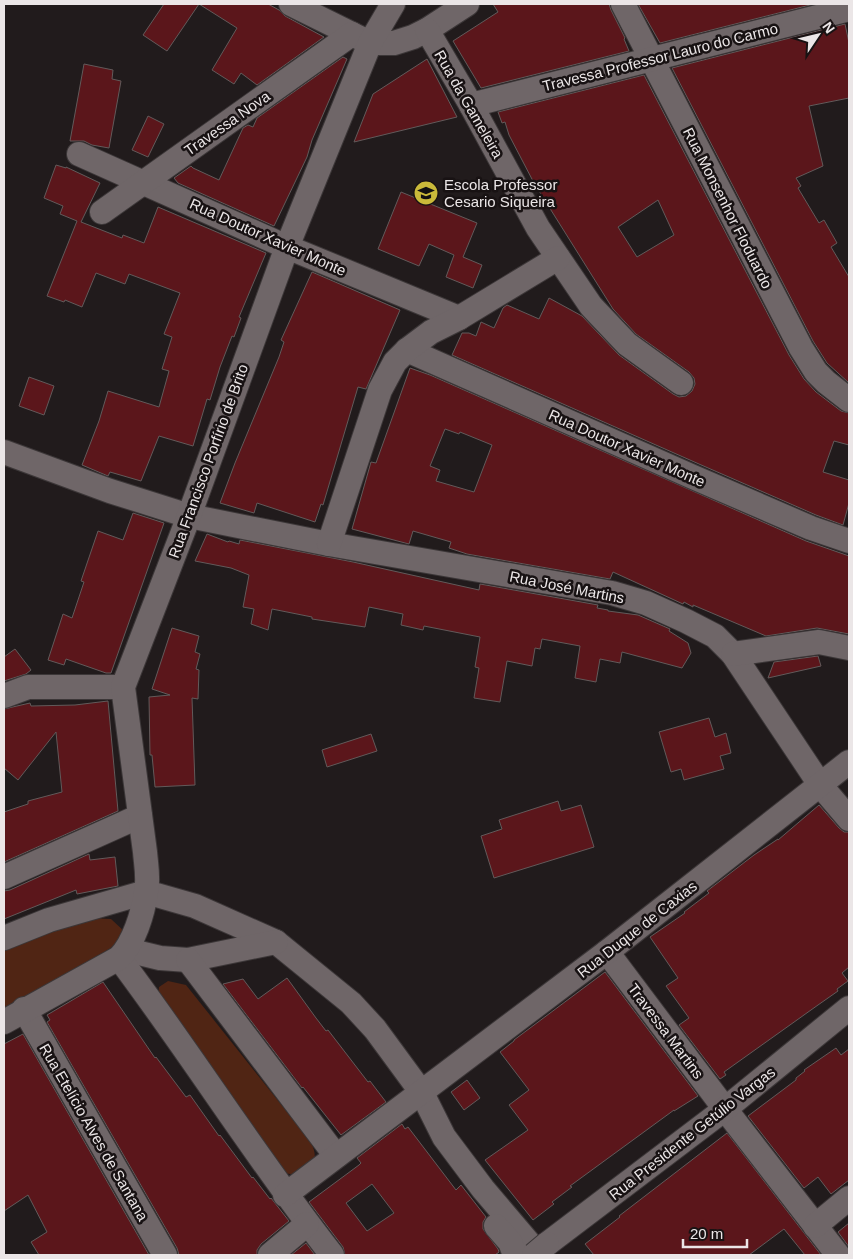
<svg xmlns="http://www.w3.org/2000/svg" width="853" height="1259" font-family="Helvetica,sans-serif">
<rect width="100%" height="100%" fill="#211b1c"/>
<g fill="#502514">
<polygon points="88,918 111,919 125,932 116,945 4,1011 4,949"/>
<path d="M168,981L186,985L311,1142C320,1163 312,1163 296,1175L284,1173L158,999L159,987Z"/>
</g>
<g fill="#5b161b" stroke="#625a5a" fill-rule="evenodd">
<polygon points="164,4 268,4 279,10 285,16 324,37 257,85 241,73 234,84 212,70 237,28 199,4 167,51 143,35"/>
<polygon points="493,4 609,4 611,10 625,38 624,39 629,51 481,88 453,41 498,12"/>
<polygon points="638,4 814,4 660,43"/>
<polygon points="845,24 849,43 849,98 809,106 823,166 796,178 801,186 798,188 819,223 824,220 837,243 831,247 849,277 849,383 827,363 813,341 672,68"/>
<polygon points="343,57 347,59 312,140 307,157 274,226 178,183 174,178 191,166 193,168 219,180 243,128 248,125 253,127 257,118"/>
<polygon points="427,59 457,117 354,142 373,94"/>
<polygon points="84,64 113,70 112,79 121,81 109,148 92,145 84,141 70,141"/>
<path d="M644,75L789,355L804,379L816,392L841,411L849,413V445L834,441L823,472L849,480V503L843,525L816,515L699,464L452,355L462,333H469L476,336L481,322L494,328L503,308L507,305L539,319L549,298L582,316L619,355L673,394L679,397L686,396L692,391L695,384L694,378L689,372L636,334L613,309L534,183L509,135L505,122L502,123L498,112ZM658,200L674,235L637,257L618,227Z"/>
<polygon points="148,116 164,124 148,157 132,150"/>
<polygon points="56,165 66,168 66,167 100,183 81,222 122,238 123,235 144,243 158,207 266,253 239,317 241,318 234,337 232,336 220,367 210,400 207,399 193,446 159,436 141,481 110,472 108,476 82,465 99,421 108,391 159,407 169,371 162,369 172,337 164,334 180,293 129,274 125,284 96,273 82,307 65,300 64,302 47,296 77,221 60,214 63,206 44,198"/>
<polygon points="401,192 477,223 463,257 482,265 473,288 446,277 454,255 429,244 419,266 378,249"/>
<polygon points="312,272 400,310 366,389 358,387 323,505 321,504 315,522 257,503 254,513 220,503 235,463 279,357 284,342 281,340"/>
<path d="M410,368L430,375L806,541L849,556V634L817,628L766,636L693,605V607L684,602L683,604L613,572L610,579L467,554L449,548L451,542L413,531L409,544L352,529L371,462L376,463ZM445,429L459,434L460,432L492,445L474,492L436,481L440,470L430,466Z"/>
<polygon points="29,377 54,386 44,415 19,406"/>
<polygon points="133,513 164,523 111,673 106,673 66,659 64,665 48,660 63,614 72,618 84,582 81,581 98,531 123,540"/>
<polygon points="207,534 228,542 229,541 239,544 240,540 353,562 479,590 480,584 598,605 597,608 608,610 608,611 638,615 670,629 669,631 688,643 691,653 682,668 622,652 620,663 600,659 596,682 575,678 580,646 542,639 540,649 535,648 532,666 507,661 500,702 474,698 479,668 475,667 480,637 424,626 423,630 401,625 403,614 369,607 365,627 312,619 312,617 272,609 268,630 251,624 254,609 243,607 249,575 231,568 195,561"/>
<polygon points="172,628 199,636 195,652 200,654 196,669 199,670 198,699 192,698 195,785 155,787 152,755 150,755 149,697 170,695 152,689"/>
<polygon points="15,649 31,670 26,674 4,681 4,657"/>
<polygon points="818,656 821,666 768,678 774,662"/>
<polygon points="108,701 118,811 4,862 4,812 28,804 28,801 62,792 56,732 18,780 4,768 4,709 30,703 31,706 75,705"/>
<polygon points="709,718 715,737 726,733 731,753 720,756 724,769 684,780 681,769 671,772 659,732"/>
<polygon points="371,734 377,751 327,767 322,750"/>
<polygon points="558,801 561,811 581,805 594,847 494,878 481,836 502,829 499,820"/>
<polygon points="819,805 839,828 844,832 849,832 849,967 842,973 848,981 837,989 838,991 818,1005 724,1072 726,1075 720,1079 679,1025 689,1018 666,986 678,978 650,937 685,913 684,912 709,893 707,891 754,855 778,839 778,840"/>
<polygon points="89,854 90,860 115,857 118,886 77,894 76,890 4,919 4,891 10,890"/>
<polygon points="605,972 698,1096 674,1111 674,1110 570,1186 572,1187 552,1202 554,1204 533,1220 485,1160 528,1130 509,1105 529,1090 500,1052 514,1041 514,1040"/>
<polygon points="287,978 316,1018 326,1031 328,1030 368,1082 370,1081 386,1102 341,1135 303,1087 302,1088 223,984 243,979 258,999"/>
<polygon points="103,982 155,1058 156,1057 186,1097 190,1095 219,1136 220,1135 252,1178 253,1177 270,1199 271,1198 289,1221 261,1244 257,1250 257,1255 179,1255 177,1248 47,1022 50,1020 47,1015"/>
<polygon points="23,1034 149,1255 39,1255 31,1242 47,1232 28,1195 4,1211 4,1044"/>
<polygon points="836,1048 841,1055 849,1049 849,1180 831,1194 818,1177 804,1188 748,1116 796,1080 796,1078 805,1071 804,1070"/>
<polygon points="467,1080 480,1098 464,1110 451,1092"/>
<path d="M402,1124L405,1129L408,1127L456,1190L461,1185L486,1217L483,1222V1229L498,1249L499,1252L495,1255H345L343,1247L309,1202L359,1165L361,1163L357,1158ZM372,1184L394,1213L367,1231L346,1203Z"/>
<polygon points="727,1133 821,1255 805,1255 784,1229 749,1255 594,1255 585,1244 620,1217 619,1216"/>
<polygon points="849,1223 849,1247 838,1232"/>
<polygon points="306,1243 315,1255 291,1255"/>
</g>
<g fill="none" stroke-linecap="round" stroke-linejoin="round">
<defs>
<g id="minor">
<polyline points="291,4 370,43 394,43 413,37 427,30 467,4"/>
<polyline points="623,4 801,348 816,372 826,382 849,400"/>
<polyline points="427,30 471,105 538,228 591,306 627,344 681,383"/>
<polyline points="471,105 849,9"/>
<polyline points="79,154 287,247 459,318"/>
<polyline points="102,212 352,34"/>
<polyline points="407,350 693,477 811,528 849,541"/>
<polyline points="4,452 110,491 189,516 329,544 612,593 646,603 686,621 715,636 733,654 821,786 849,819"/>
<polyline points="329,544 380,390 395,362 407,350 431,332 459,318 558,258"/>
<polyline points="733,654 819,642 849,648"/>
<polyline points="4,696 28,687 123,687"/>
<polyline points="4,877 140,816"/>
<polyline points="4,938 49,920 146,892 195,906 276,942 351,1003 375,1029 422,1093 444,1137 483,1189 539,1255"/>
<polyline points="127,950 160,958 188,960 276,942"/>
<polyline points="607,952 725,1109 838,1255"/>
<path d="M119,958C192,1055 257,1159 332,1255"/>
<polyline points="188,960 336,1156"/>
<polyline points="24,1009 165,1255"/>
<path d="M4,1022L119,958C134,943 143,913 146,892C149,879 146,865 145,852L123,687L189,516L287,247L370,43L393,4"/>
<polyline points="285,1195 607,952 849,762"/>
<polyline points="496,1226 510,1242 515,1255"/>
<polyline points="815,1226 849,1198"/>
<polyline points="547,1244 725,1109 849,1008"/>
<polyline points="270,1255 307,1224"/>
</g>
</defs>
<use href="#minor" stroke="#3c3738" stroke-width="26"/>
<use href="#minor" stroke="#6f6668" stroke-width="24"/>
<defs>
<polyline id="minor-bridge" points="534,1255 547,1244"/>
</defs>
<use href="#minor-bridge" stroke="#3c3738" stroke-width="26" stroke-linecap="butt"/>
<use href="#minor-bridge" stroke="#6f6668" stroke-width="24"/>
</g>
<defs>
<symbol id="school-disc" viewBox="-11 -11 22 22"><circle r="9.5" fill="#caba3a" stroke="#181213"/><path d="M0-5L7-2L0 1L-7-2ZM-4 1L0 2.5L4 1V4Q0 6-4 4Z" fill="#111"/></symbol>
</defs>
<g fill-rule="evenodd">
<use href="#school-disc" x="412" y="179" width="28" height="28"/>
</g>
<g text-anchor="middle" dominant-baseline="central" stroke-width="5" stroke-linejoin="round" paint-order="stroke">
<g font-size="15" fill="#ebe6e7" stroke="#181213">
<text transform="translate(660 57) rotate(-14)">Travessa Professor Lauro do Carmo</text>
<text transform="translate(469 104) rotate(60)">Rua da Gameleira</text>
<text transform="translate(227 123) rotate(-35)">Travessa Nova</text>
<text transform="translate(728 208) rotate(63)">Rua Monsenhor Floduardo</text>
<text transform="translate(268 237) rotate(24)">Rua Doutor Xavier Monte</text>
<text transform="translate(627 448) rotate(24)">Rua Doutor Xavier Monte</text>
<text transform="translate(208 461) rotate(-70)">Rua Francisco Porfírio de Brito</text>
<text transform="translate(567 587) rotate(11)">Rua José Martins</text>
<text transform="translate(637 929) rotate(-38)">Rua Duque de Caxias</text>
<text transform="translate(666 1031) rotate(53)">Travessa Martins</text>
<text transform="translate(94 1132) rotate(60)">Rua Etelício Alves de Santana</text>
<text transform="translate(692 1133) rotate(-38)">Rua Presidente Getúlio Vargas</text>
</g>
<g font-size="15" fill="#ebe6e7" stroke="#181213" text-anchor="start">
<text x="444" y="184">Escola Professor<tspan x="444" dy="17">Cesario Siqueira</tspan></text>
</g>
</g>
<rect width="853" height="1259" fill="none" stroke="#ebe6e7" stroke-width="10"/>
<g transform="translate(818 35) rotate(55)" stroke="#181213" stroke-width="4" paint-order="stroke">
<path d="M0-4L9 19L0 12L-9 19Z" fill="#ebe6e7"/>
<text y="-8" font-size="14" font-weight="bold" text-anchor="middle" fill="#ebe6e7">N</text>
</g>
<path d="M683 1239v8h64v-8" fill="none" stroke="#ebe6e7" stroke-width="2.5"/>
<text x="690" y="1239" font-size="15" fill="#ebe6e7" stroke="#181213" stroke-width="4" paint-order="stroke">20 m</text>
</svg>
